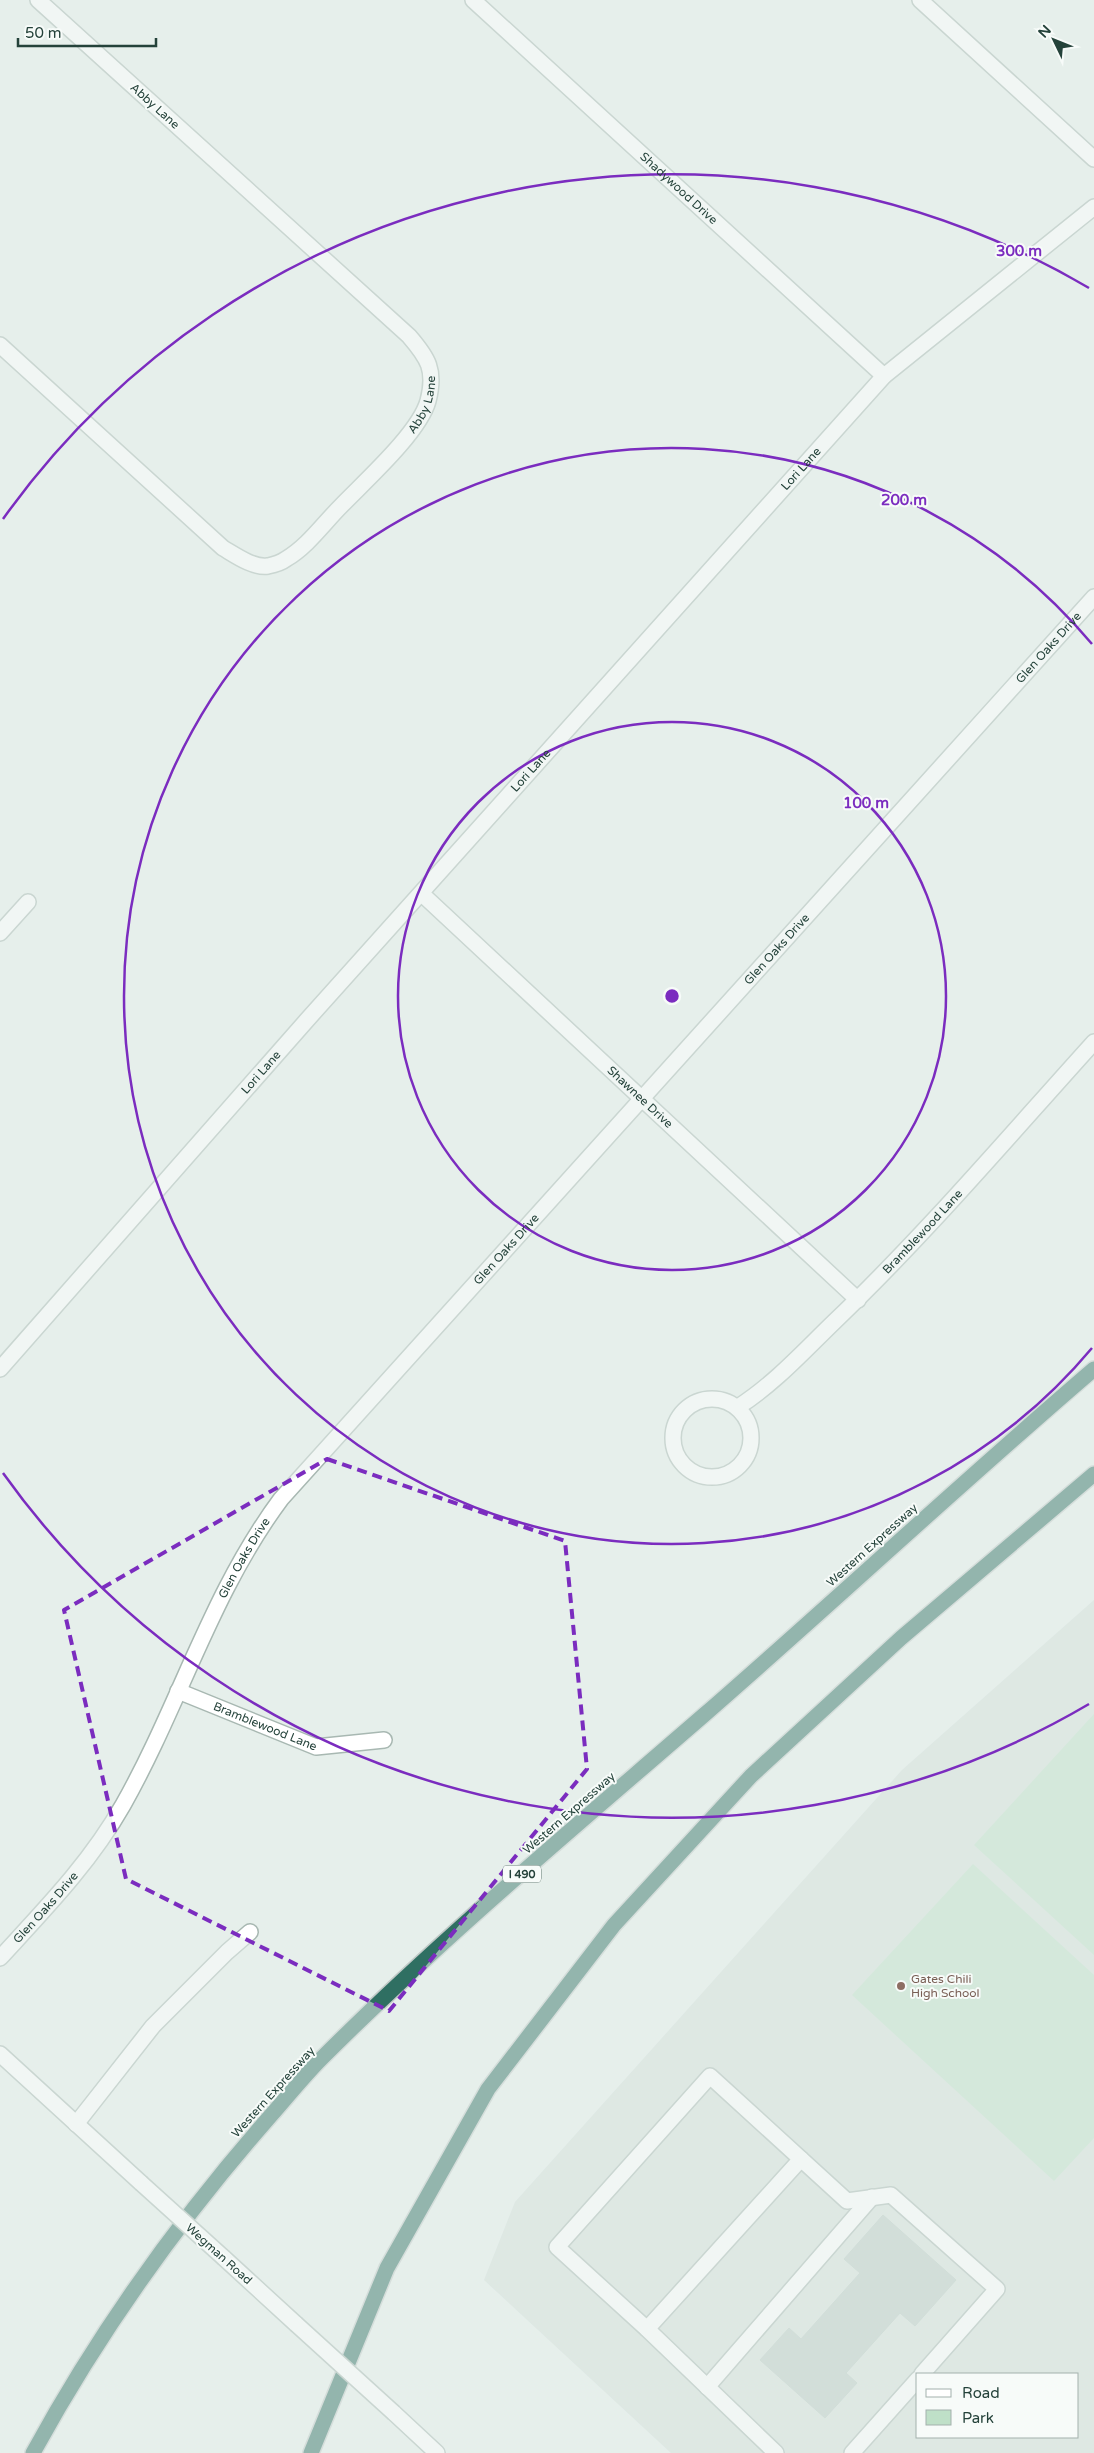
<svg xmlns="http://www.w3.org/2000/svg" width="1094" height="2453" font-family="'Varela Round',sans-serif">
<rect width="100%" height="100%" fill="#e6efeb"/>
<path fill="#d4dfda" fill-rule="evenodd" d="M1094,1600V2453H671L484,2280L515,2202L902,1770ZM918,2374H1078V2437H918Z"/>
<g fill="#bfe0c8">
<polygon points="1094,1714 1094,1955 974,1845"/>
<polygon points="973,1864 1094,1975 1094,2138 1054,2181 852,1995"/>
</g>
<polygon fill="#bbcac4" stroke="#b8c9c2" points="883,2215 956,2280 915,2326 900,2313 846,2373 857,2383 825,2418 760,2360 789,2328 801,2339 860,2273 844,2259"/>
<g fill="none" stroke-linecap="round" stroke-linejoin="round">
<defs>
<g id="minor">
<path id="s1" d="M473,0L884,376"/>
<polyline points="920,0 1094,159"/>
<path id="s2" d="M0,345L223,548C235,555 253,568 268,566C273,565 282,562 286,559C307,547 324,523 341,506C365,481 419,433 428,401C436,370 428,358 409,336L38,0"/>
<path id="s3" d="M422,894L858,1300"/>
<polyline points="0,933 28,902"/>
<path id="s4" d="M0,1369L307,1020L884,376L1094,207"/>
<circle cx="712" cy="1438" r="39"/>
<path id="s5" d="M738,1407C774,1384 803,1352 834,1322C926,1234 1009,1136 1094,1042"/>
<path id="s6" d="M178,1691L316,1747L384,1740"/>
<path id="s7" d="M0,1958C45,1909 90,1863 123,1805C180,1704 211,1593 281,1499L1094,597"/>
<polyline points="0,2054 141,2183"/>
<polyline points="76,2124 153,2026 227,1952 250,1932"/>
<polyline points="224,2258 296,2324"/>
<polyline points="647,2329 801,2159"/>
<polyline points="707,2387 872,2197"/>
<polyline points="394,2413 437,2453"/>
<polyline points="776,2453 647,2329 557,2247 710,2076 847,2201 891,2195 997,2289 922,2374"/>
<polyline points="852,2453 918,2379"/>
</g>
<g id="highway">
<path d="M33,2453C98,2334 177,2223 266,2121C285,2100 302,2078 322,2058C443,1937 575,1827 704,1715C835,1601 962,1482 1094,1369"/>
<polyline points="311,2453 387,2268 488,2089 614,1925 751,1776 901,1638 1094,1474"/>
</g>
</defs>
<use href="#minor" stroke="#a8b8b2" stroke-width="18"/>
<use href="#highway" stroke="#c2cac8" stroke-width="18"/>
<use href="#minor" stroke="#fff" stroke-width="15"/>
<use href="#highway" stroke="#2f6f62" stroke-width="15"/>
<defs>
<g id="minor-bridge">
<polyline points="141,2183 224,2258"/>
<polyline points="296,2324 394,2413"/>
</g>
</defs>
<use href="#minor-bridge" stroke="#a8b8b2" stroke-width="18" stroke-linecap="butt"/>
<use href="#minor-bridge" stroke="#fff" stroke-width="15"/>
</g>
<path d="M0 0H1094V2453H0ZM327,1459L565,1541L587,1769L389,2011L126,1879L64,1610Z" fill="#e6efeb" fill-opacity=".55" fill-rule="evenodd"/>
<path fill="none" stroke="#7b2cbf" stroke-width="4" stroke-dasharray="10 6" stroke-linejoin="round" d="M327,1459L565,1541L587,1769L389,2011L126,1879L64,1610Z"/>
<g fill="none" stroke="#7b2cbf" stroke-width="2.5">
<circle cx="672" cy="996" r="274"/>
<path d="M1092 1348A548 548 0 1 1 1092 644"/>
<path d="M1089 1704A822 822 0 0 1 3 1473M3 519A822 822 0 0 1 1089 288"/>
</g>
<circle fill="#8d6e63" stroke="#f7fbf9" stroke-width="2" cx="901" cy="1986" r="5"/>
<g text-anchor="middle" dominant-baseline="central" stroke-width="4" stroke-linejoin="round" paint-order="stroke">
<rect fill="#f7fbf9" stroke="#637a73" stroke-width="1" x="503" y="1865.5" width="38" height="17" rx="4"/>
<g font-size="11" font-weight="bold" fill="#24423a">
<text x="522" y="1874">I 490</text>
</g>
<g font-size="12" fill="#24423a" stroke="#f7fbf9">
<text transform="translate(155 106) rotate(42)">Abby Lane</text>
<text stroke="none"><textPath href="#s1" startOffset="279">Shadywood Drive</textPath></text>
<text stroke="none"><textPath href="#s2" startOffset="579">Abby Lane</textPath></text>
<text stroke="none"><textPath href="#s4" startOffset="1205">Lori Lane</textPath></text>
<text stroke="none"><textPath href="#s7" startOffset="1688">Glen Oaks Drive</textPath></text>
<text stroke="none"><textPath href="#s4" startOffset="800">Lori Lane</textPath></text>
<text stroke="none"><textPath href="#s7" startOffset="1282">Glen Oaks Drive</textPath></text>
<text stroke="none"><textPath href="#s4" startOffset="395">Lori Lane</textPath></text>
<text stroke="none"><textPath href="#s3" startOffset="298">Shawnee Drive</textPath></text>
<text stroke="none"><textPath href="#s5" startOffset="255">Bramblewood Lane</textPath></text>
<text stroke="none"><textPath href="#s7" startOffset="878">Glen Oaks Drive</textPath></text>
<text transform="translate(872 1545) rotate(-42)">Western Expressway</text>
<text stroke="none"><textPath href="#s7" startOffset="472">Glen Oaks Drive</textPath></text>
<text stroke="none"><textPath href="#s6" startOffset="94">Bramblewood Lane</textPath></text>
<text transform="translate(569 1813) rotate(-41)">Western Expressway</text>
<text stroke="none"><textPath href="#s7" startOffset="68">Glen Oaks Drive</textPath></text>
<text transform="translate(273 2092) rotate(-48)">Western Expressway</text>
<text transform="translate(219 2254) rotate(42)">Wegman Road</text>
</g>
<g font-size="12" fill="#785e54" stroke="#f7fbf9" text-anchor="start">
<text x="911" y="1979">Gates Chili<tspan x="911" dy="14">High School</tspan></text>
</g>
</g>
<circle cx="672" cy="996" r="8" fill="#7b2cbf" stroke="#f7fbf9" stroke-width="2.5"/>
<g font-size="15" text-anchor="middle" font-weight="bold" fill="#7b2cbf" stroke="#f7fbf9" stroke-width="4" stroke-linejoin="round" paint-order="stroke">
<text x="1019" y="256">300 m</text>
<text x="904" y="505">200 m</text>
<text x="866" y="808">100 m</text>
</g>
<rect x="916" y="2373" width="162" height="65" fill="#f7fbf9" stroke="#a3b1ad"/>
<rect x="926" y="2389" width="25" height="8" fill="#ffffff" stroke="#a3b1ad"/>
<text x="962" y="2398" font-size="15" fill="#24423a">Road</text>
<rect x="926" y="2410" width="25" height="15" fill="#bfe0c8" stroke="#a3b1ad"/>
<text x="962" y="2423" font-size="15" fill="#24423a">Park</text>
<g transform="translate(1054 40) rotate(313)" stroke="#f7fbf9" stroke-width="4" paint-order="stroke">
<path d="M0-4L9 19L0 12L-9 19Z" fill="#24423a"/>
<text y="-8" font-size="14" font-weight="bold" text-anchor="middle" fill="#24423a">N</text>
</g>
<path d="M18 38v8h138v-8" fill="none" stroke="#24423a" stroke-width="2.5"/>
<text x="25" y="38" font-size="15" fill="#24423a" stroke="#f7fbf9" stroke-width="4" paint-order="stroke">50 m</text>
</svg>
